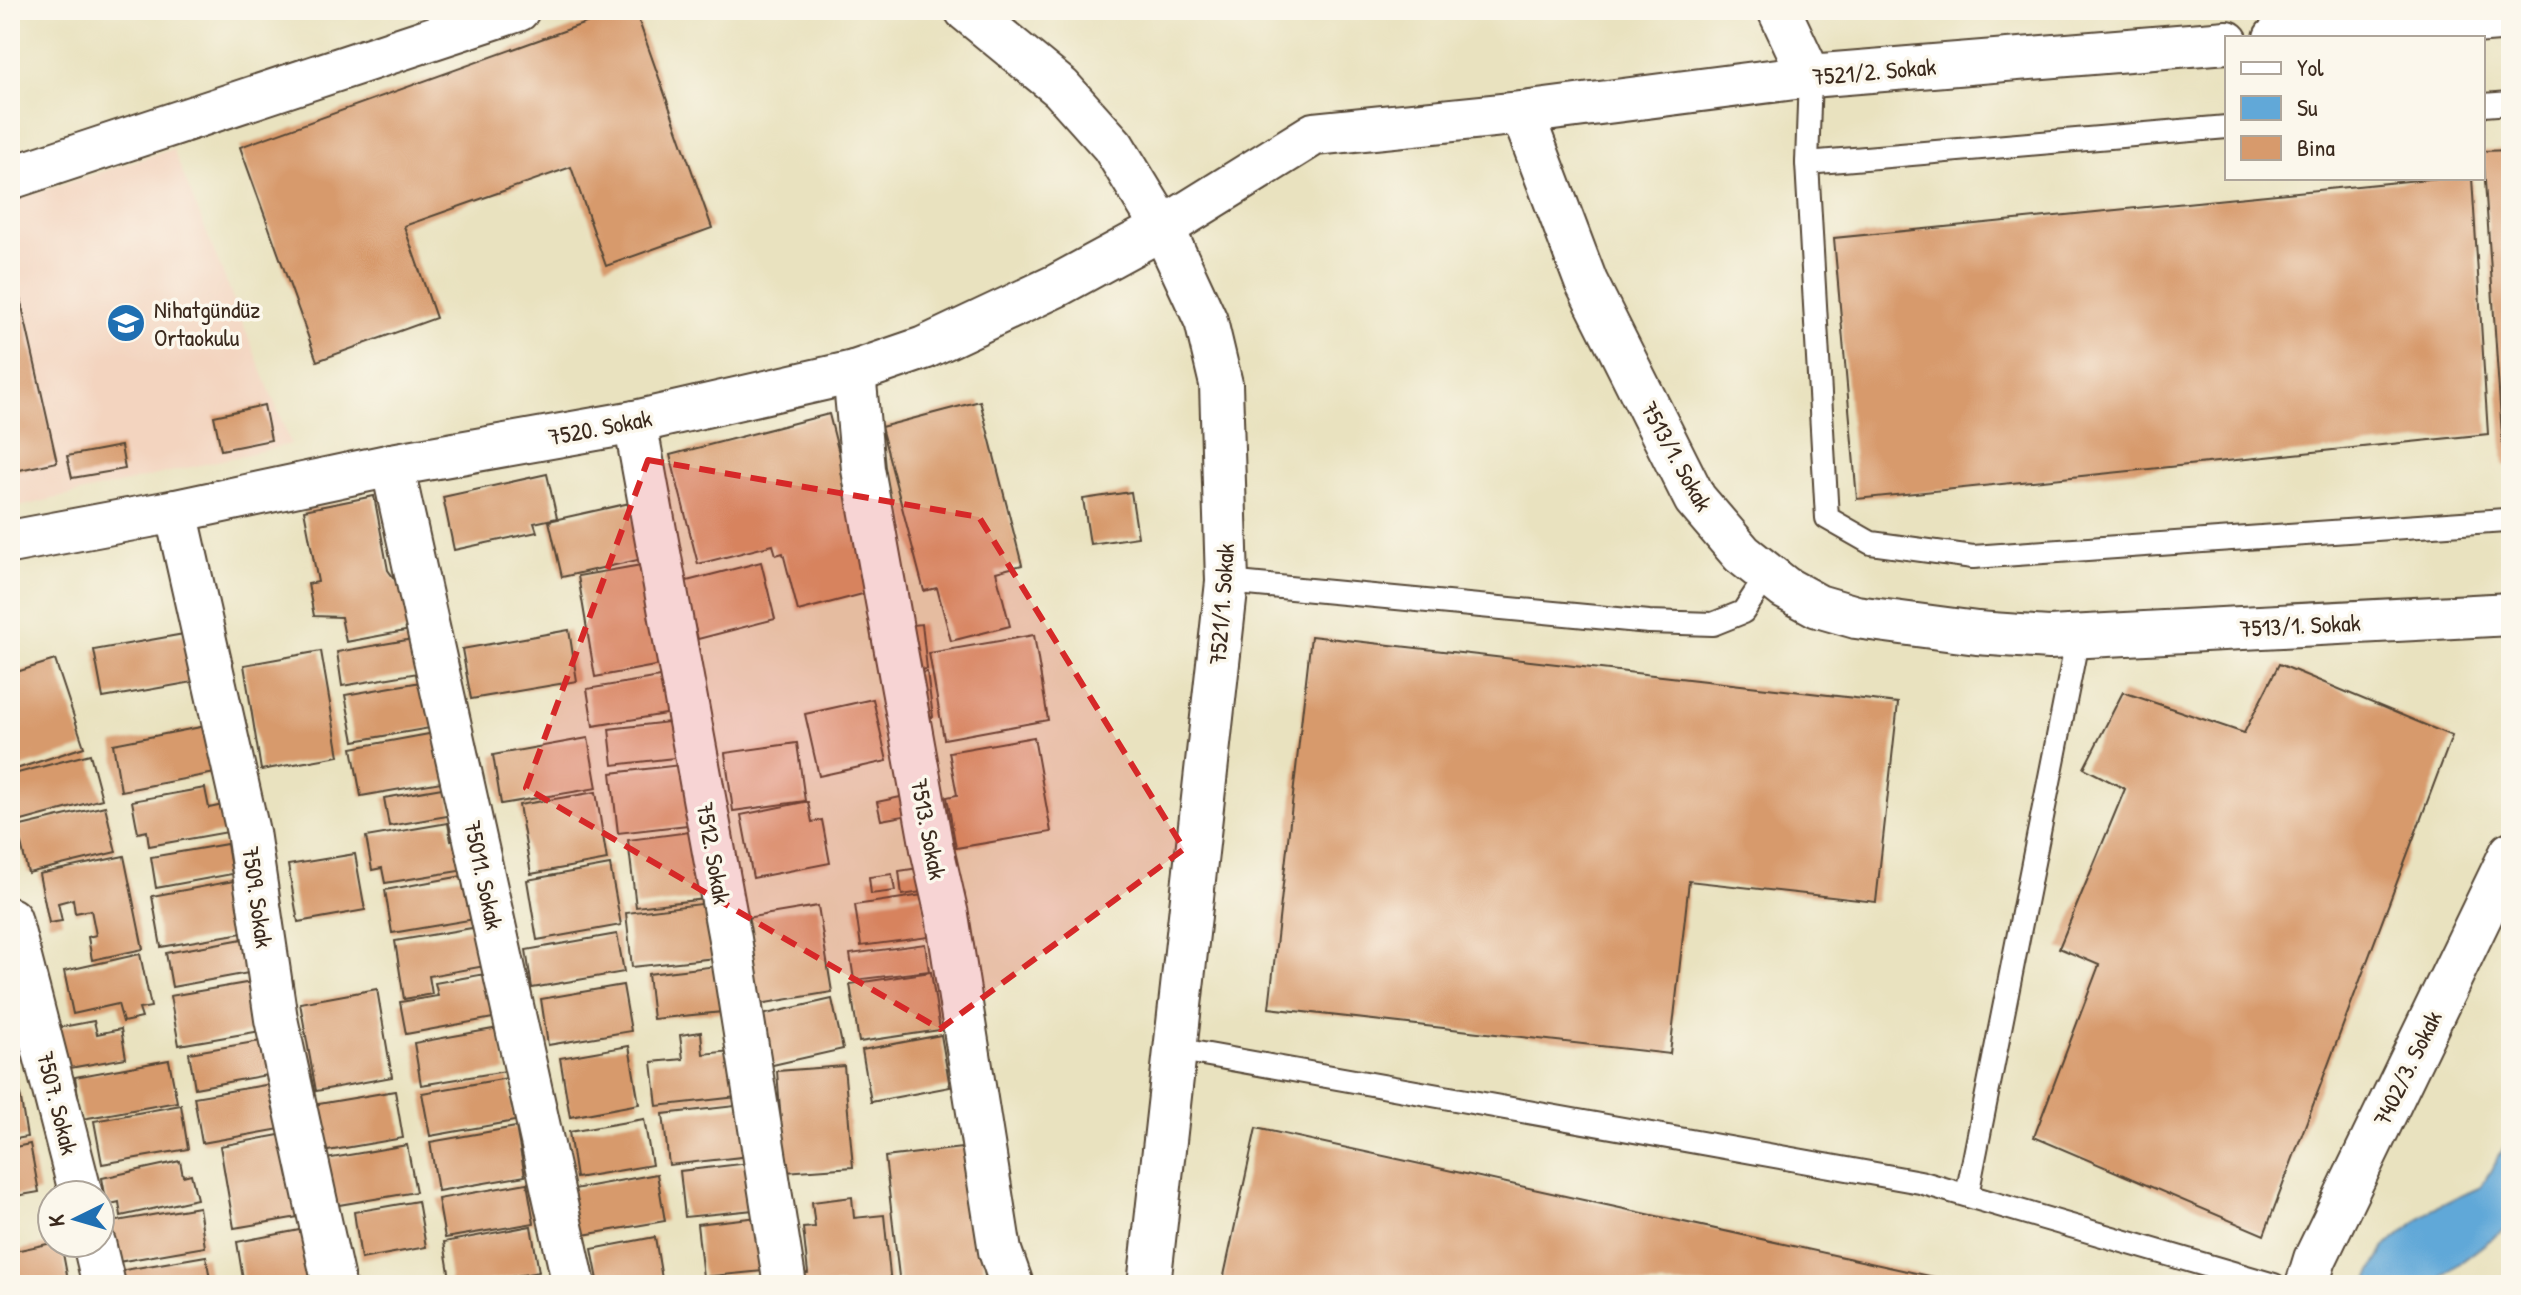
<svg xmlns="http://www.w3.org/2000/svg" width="2521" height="1295" font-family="'Patrick Hand',sans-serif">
<rect width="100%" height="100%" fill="#fbf7ec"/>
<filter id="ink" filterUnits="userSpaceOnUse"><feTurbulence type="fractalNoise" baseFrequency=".0125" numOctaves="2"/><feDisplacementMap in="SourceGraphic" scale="16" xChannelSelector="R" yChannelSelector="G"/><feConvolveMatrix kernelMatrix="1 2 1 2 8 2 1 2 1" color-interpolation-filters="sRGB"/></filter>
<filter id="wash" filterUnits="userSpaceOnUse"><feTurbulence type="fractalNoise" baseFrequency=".006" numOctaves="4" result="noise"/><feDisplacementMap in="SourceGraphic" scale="32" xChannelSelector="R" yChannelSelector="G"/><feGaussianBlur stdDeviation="1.8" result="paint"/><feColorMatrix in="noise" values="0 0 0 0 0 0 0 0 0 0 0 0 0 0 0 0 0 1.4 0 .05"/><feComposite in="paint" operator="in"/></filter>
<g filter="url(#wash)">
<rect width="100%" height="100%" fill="#e9e2bf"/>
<polygon fill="#f3d4bf" points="173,149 291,444 10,509 10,201"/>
<polygon fill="#61a8d8" stroke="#4e697b" stroke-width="2" points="2511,1136 2511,1224 2443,1276 2442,1285 2365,1285 2385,1247 2433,1208 2481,1187"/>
<g id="blocks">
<g fill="#d79a6c">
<polygon points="622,10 635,10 712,228 606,266 571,167 404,226 436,318 317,361 240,147"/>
<polygon points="2511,150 2511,466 2504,466 2483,151"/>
<polygon points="2438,178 2472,178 2488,434 1857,499 1834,238"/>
<polygon points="10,253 57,462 10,472"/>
<polygon points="980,401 1022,565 996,572 1010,626 951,641 937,588 924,591 881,427"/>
<polygon points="264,405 271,440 221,450 214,416"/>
<polygon points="829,414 874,591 798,611 783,553 776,555 773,545 698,564 670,455"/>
<polygon points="121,446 125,469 72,478 67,456"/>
<polygon points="547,474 557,518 534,523 537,532 454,550 443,497"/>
<polygon points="1131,492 1138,537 1090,544 1083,499"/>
<polygon points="374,496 388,570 412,604 416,629 346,642 341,617 314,616 308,584 318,582 304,510"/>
<polygon points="630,503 642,559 562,577 549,521"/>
<polygon points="761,562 775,619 698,639 683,582"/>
<polygon points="653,563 671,663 595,677 578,576"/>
<polygon points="922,624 927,669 910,671 904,626"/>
<polygon points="569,630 577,681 471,699 462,649"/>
<polygon points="184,634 193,682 103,698 94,650"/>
<polygon points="1034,635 1048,720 944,739 929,653"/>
<polygon points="1311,636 1898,703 1876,902 1689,881 1670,1054 1269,1008"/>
<polygon points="419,638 424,672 342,686 337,652"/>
<polygon points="321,651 339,756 261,770 244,665"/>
<polygon points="55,660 84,747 10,771 10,674"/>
<polygon points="2279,664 2452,736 2264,1235 2034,1137 2099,965 2059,948 2125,789 2084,768 2123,692 2244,733"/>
<polygon points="927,672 933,717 915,720 909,675"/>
<polygon points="672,675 678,712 593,726 587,689"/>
<polygon points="427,681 436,727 354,741 345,695"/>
<polygon points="873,699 887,761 819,776 805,714"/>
<polygon points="686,720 691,756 613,765 609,729"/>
<polygon points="206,726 215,773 121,791 113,744"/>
<polygon points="440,732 447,781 361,796 352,748"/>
<polygon points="1034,737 1051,832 956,848 947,797 957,795 949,752"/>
<polygon points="588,738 597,788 501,804 493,755"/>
<polygon points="797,743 805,801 733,811 725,753"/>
<polygon points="90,754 102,799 11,824 10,775"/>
<polygon points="689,764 696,824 618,833 611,773"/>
<polygon points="448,787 453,815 389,826 384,798"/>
<polygon points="205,788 209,808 223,805 228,832 149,846 147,831 138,833 132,801"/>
<polygon points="596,792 607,860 531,874 519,805"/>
<polygon points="910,795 914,814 881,820 877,802"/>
<polygon points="804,802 808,802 812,822 822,820 830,863 753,878 741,815"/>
<polygon points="105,806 116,852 28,873 17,827"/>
<polygon points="448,823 451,841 460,839 465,870 385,883 382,868 372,870 366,837"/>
<polygon points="697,831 705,899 636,907 628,840"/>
<polygon points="227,844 232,874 156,888 151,857"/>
<polygon points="355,854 365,910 298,922 288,865"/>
<polygon points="124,856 143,949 92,960 88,937 96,935 91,910 75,913 73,899 58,903 62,921 49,923 39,874"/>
<polygon points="610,865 621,925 537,940 527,880"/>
<polygon points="925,867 928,891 902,895 899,871"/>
<polygon points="892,874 895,891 871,894 869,877"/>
<polygon points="468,875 475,919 392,933 385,890"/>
<polygon points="239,880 248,932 161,947 152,896"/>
<polygon points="923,895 929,937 861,946 855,905"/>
<polygon points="709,903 715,958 632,967 626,913"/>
<polygon points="818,906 832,992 747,1006 733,920"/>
<polygon points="478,927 485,966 429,976 432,994 404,999 395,941"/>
<polygon points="617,934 624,972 532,988 526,950"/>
<polygon points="248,938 254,972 172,987 166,953"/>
<polygon points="925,944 929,971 854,980 850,954"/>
<polygon points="140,954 151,1007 139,1009 142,1018 123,1022 118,1004 73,1014 64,971"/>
<polygon points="717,966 722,1012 653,1019 648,974"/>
<polygon points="931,972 940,1030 859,1042 850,984"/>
<polygon points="485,974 493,1018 406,1034 400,1002 438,996 435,983"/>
<polygon points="258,981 266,1030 179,1045 170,996"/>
<polygon points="623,985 631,1031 548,1045 541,999"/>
<polygon points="377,989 392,1077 316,1091 300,1003"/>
<polygon points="832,999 843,1049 764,1067 753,1017"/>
<polygon points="94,1021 97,1034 121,1029 126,1058 64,1069 57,1028"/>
<polygon points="499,1028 506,1071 421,1085 414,1043"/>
<polygon points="701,1032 703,1054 731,1051 737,1097 657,1106 652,1062 683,1059 680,1035"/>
<polygon points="941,1035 950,1087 871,1102 862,1050"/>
<polygon points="267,1040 272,1074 195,1088 189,1053"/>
<polygon points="629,1046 639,1104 570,1117 560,1058"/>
<polygon points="10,1052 12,1052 17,1088 10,1089"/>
<polygon points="169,1060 177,1102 82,1119 75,1077"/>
<polygon points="844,1066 853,1167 785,1172 777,1071"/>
<polygon points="508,1078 515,1121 430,1136 422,1093"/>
<polygon points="277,1083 286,1128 202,1143 194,1097"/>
<polygon points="395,1091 403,1138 316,1153 307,1106"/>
<polygon points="20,1094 27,1137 10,1140 10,1096"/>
<polygon points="181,1105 188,1149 102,1164 94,1121"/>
<polygon points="744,1105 750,1156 669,1165 663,1114"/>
<polygon points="644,1119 652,1165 576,1178 569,1132"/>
<polygon points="516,1127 525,1176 438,1191 430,1142"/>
<polygon points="1256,1128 1966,1284 1966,1285 1222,1285"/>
<polygon points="290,1133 304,1216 234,1228 220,1146"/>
<polygon points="30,1144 39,1192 10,1197 10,1148"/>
<polygon points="407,1145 416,1192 327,1207 320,1160"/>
<polygon points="970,1147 986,1285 900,1285 885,1157"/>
<polygon points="180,1161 183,1176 191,1174 197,1199 121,1216 119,1202 107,1205 102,1178"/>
<polygon points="758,1162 763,1209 685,1217 680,1171"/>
<polygon points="657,1174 665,1221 571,1237 563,1191"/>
<polygon points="527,1183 534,1223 445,1238 438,1199"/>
<polygon points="852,1197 854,1218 884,1215 891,1285 801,1285 800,1274 808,1273 803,1228 815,1227 812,1202"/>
<polygon points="418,1201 426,1247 361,1259 354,1212"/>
<polygon points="199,1207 205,1247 118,1262 111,1222"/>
<polygon points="767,1216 773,1270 703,1277 697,1224"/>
<polygon points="531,1226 539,1272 466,1285 451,1285 444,1242"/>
<polygon points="310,1228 320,1283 244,1285 237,1242"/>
<polygon points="655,1237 663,1285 599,1285 592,1249"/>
<polygon points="52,1243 61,1243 69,1285 10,1285 10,1252"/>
<polygon points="206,1256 211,1285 115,1285 113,1272"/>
<polygon points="775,1277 776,1285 719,1285 719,1283"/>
</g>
</g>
</g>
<g filter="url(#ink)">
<use href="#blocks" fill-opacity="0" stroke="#554636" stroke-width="2"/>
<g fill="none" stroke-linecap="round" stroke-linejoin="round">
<defs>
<g id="lane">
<polyline points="1810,76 1807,163 1827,518 1871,543 1973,557 2505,520"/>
<polyline points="2483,105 2511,103"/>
<polyline points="1807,163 2227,127"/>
<polyline points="1227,582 1649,622 1713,624 1743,612 1768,574"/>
<polyline points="1175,1049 1920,1182 2274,1285"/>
<polyline points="1967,1195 2078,636"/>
</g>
<g id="street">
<polyline points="966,10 1061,88 1113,146 1163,228 1206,321 1221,384 1227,582 1149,1285"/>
<polyline points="1779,10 1810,76"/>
<polyline points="2275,38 2511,19"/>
<polyline points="1522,113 1810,76 2227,42"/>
<polyline points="10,178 518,10"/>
<polyline points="854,372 863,469 932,849 947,915 1000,1251 1012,1285"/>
<polyline points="635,422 730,939 785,1285"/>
<polyline points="392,465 574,1285"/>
<polyline points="176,511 248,832 276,1019 334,1285"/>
<polyline points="10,542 176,511 392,465 635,422 854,372 924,348 1058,285 1163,228 1314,134 1522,113 1586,282 1695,499 1742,554 1785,588 1818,606 1856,617 1977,633 2049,638 2511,614"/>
<polyline points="10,919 81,1195"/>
<polyline points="94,1243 104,1285"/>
<polyline points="2307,1285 2315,1259 2511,853"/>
</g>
</defs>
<use href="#lane" stroke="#554636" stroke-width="26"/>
<use href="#street" stroke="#554636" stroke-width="46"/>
<use href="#lane" stroke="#fff" stroke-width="22"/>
<use href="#street" stroke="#fff" stroke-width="42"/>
</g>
</g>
<path fill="#d62828" fill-opacity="0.2" stroke="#d62828" stroke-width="6" stroke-dasharray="16 10" stroke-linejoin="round" d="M648,460L979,517L1184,849L940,1029L526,788Z"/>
<defs>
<symbol id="school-disc" viewBox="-11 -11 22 22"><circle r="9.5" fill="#1f6fb2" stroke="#fbf7ec"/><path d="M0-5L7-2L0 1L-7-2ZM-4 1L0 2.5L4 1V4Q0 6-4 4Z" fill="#fff"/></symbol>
</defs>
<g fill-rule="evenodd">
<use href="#school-disc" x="104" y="301" width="44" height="44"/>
</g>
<g text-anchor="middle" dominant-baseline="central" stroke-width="7" stroke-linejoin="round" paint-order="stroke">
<g font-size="24" fill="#3b2a1e" stroke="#fbf7ec">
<text transform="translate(1874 71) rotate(-5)">7521/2. Sokak</text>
<text transform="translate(600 427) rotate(-11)">7520. Sokak</text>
<text transform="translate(1677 456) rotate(61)">7513/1. Sokak</text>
<text transform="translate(1221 604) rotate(-86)">7521/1. Sokak</text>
<text transform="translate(2300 625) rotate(-3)">7513/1. Sokak</text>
<text transform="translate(929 829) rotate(79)">7513. Sokak</text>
<text transform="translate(714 853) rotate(80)">7512. Sokak</text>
<text transform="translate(484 875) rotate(78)">75011. Sokak</text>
<text transform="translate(258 897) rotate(82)">7509. Sokak</text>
<text transform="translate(2407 1068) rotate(-64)">7402/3. Sokak</text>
<text transform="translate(58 1103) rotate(76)">7507. Sokak</text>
</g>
<g font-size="24" fill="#3b2a1e" stroke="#fbf7ec" text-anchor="start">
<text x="154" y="309">Nihatgündüz<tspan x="154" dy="28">Ortaokulu</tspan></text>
</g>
</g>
<rect width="2521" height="1295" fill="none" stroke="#fbf7ec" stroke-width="40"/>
<rect x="2225" y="36" width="260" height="144" fill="#fbf7ec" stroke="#aea59a" stroke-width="2"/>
<rect x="2241" y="62" width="40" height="12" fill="#ffffff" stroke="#aea59a" stroke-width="2"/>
<text x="2297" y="76" font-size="24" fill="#3b2a1e">Yol</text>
<rect x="2241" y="96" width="40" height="24" fill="#61a8d8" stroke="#aea59a" stroke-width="2"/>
<text x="2297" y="116" font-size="24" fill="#3b2a1e">Su</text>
<rect x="2241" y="136" width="40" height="24" fill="#d79a6c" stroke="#aea59a" stroke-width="2"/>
<text x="2297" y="156" font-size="24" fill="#3b2a1e">Bina</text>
<g transform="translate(76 1219) rotate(265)"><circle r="38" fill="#fbf7ec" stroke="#aea59a" stroke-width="2"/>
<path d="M0-6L14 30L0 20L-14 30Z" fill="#1f6fb2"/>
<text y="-12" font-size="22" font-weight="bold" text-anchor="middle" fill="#3b2a1e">K</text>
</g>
</svg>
